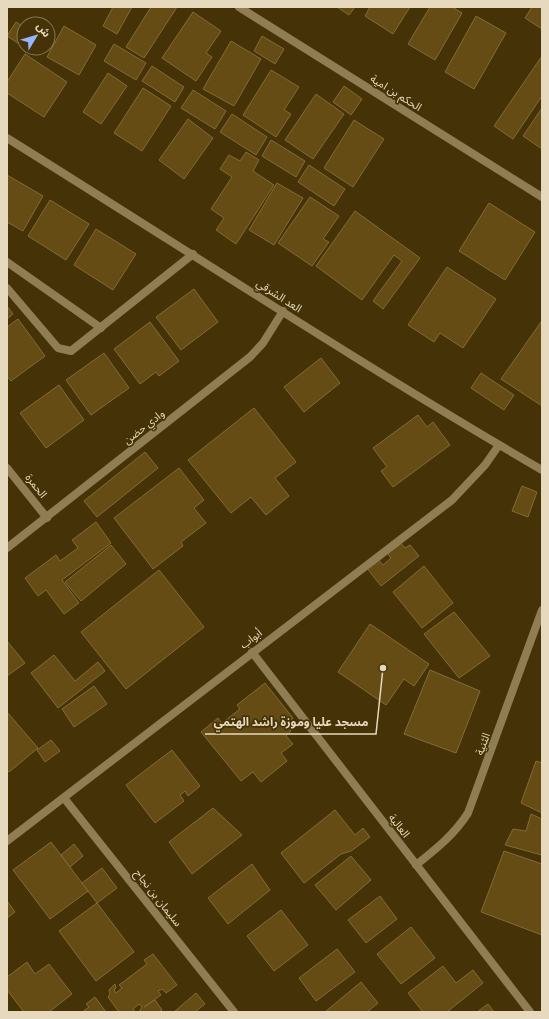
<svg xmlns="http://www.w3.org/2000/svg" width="549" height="1019" font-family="Signika,'Noto Sans Arabic',sans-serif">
<rect width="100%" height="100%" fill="#453307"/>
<g fill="#644c14" stroke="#846b36">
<polygon points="113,7 132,7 117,34 103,26"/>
<polygon points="151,7 177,7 144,58 126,47"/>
<polygon points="337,7 355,7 349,15"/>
<polygon points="370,7 410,7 393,34 365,16"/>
<polygon points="430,7 452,7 462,13 435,60 408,44"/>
<polygon points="532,7 542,7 542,29 525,18"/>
<polygon points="193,12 221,31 206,53 212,57 196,81 162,58"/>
<polygon points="476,16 506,33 474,89 445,72"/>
<polygon points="16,22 24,27 24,47 7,36"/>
<polygon points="64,26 96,45 79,75 47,57"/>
<polygon points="262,36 284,49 275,64 254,51"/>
<polygon points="231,41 261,59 234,106 203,89"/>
<polygon points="114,44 146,63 136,80 104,61"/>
<polygon points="25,54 67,82 44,117 7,93 7,82"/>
<polygon points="542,56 542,96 513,139 494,126"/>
<polygon points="152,66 184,87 175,102 142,81"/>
<polygon points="271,70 299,87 284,110 291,114 276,137 243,115"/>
<polygon points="108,73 127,86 101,124 83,112"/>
<polygon points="344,86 362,99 351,115 333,102"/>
<polygon points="143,88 171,106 142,151 114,133"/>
<polygon points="193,90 226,111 215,129 181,108"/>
<polygon points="316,94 344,114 313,159 285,140"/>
<polygon points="542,108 542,149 523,136"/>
<polygon points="232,114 267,137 256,155 220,132"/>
<polygon points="188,119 213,138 184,179 159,160"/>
<polygon points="354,120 384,139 353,187 324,168"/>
<polygon points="271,140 305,161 296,177 262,156"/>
<polygon points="246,152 259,160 253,171 274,185 236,244 216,230 224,218 211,209 232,177 220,169 229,155 240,161"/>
<polygon points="309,165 345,189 334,206 298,182"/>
<polygon points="7,175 43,196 23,231 7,222"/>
<polygon points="277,183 303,198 274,245 249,230"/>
<polygon points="310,197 339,216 323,239 329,242 312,266 278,243"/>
<polygon points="50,200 89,224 66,260 28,236"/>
<polygon points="489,203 535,232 505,280 459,251"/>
<polygon points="355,211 420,258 383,309 373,301 402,261 394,255 362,300 316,266"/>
<polygon points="96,229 136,254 113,290 74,265"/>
<polygon points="447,267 496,299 463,348 440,333 434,342 408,325"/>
<polygon points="194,289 218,322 181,350 156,317"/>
<polygon points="7,306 13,314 7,319"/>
<polygon points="18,319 45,356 11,381 7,376 7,327"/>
<polygon points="150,322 179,361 159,376 156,372 140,384 114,349"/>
<polygon points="541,322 542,323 542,406 501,379"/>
<polygon points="104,353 129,388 91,415 66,380"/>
<polygon points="321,358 340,383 304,412 284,387"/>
<polygon points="481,373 514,395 504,410 471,388"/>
<polygon points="59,385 84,420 46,448 20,413"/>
<polygon points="254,408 296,462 275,478 289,496 266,515 251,497 231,513 188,460"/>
<polygon points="418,415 427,427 433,422 450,445 393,487 381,471 387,467 373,448"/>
<polygon points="145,452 158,468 97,517 84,501"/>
<polygon points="179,468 204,500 194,508 206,523 181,542 183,546 153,569 114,518"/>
<polygon points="522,486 537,492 528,517 512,511"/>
<polygon points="96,522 111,543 62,580 79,603 64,614 46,590 38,596 25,578 56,555 60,561 78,548 72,540"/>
<polygon points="399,541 405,548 410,545 419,556 381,586 366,567 377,558 383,565 391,558 386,551"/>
<polygon points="111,545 126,564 81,601 65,582"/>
<polygon points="424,566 453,603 422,628 393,592"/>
<polygon points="159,570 204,627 126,689 81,632"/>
<polygon points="454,612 490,656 459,678 424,634"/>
<polygon points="370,624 429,664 414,686 404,679 386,705 338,672"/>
<polygon points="7,641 25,663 7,676"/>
<polygon points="54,655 75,681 98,662 105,671 58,708 31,673"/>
<polygon points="430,670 480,691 456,753 404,734"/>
<polygon points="265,683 293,718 286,724 291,731 286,736 293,744 281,753 287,761 261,782 253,772 241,781 201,732 218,718 222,723 240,709 237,705"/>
<polygon points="94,686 107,704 74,727 62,709"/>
<polygon points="7,712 38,748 9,772 7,770"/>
<polygon points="51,740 60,751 45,762 37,750"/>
<polygon points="172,750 200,786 188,796 185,791 180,795 184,801 155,823 126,785"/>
<polygon points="536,761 542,763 542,813 521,803"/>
<polygon points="213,808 242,835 192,874 169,842"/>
<polygon points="335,810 355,835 363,828 370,837 351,851 341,854 304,883 281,853"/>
<polygon points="531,814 542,819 542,855 505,845 513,829 526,831"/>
<polygon points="51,842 88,891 50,919 13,870"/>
<polygon points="74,844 83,856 70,867 61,855"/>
<polygon points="504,851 542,864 542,935 481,912"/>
<polygon points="351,856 371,880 336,910 315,885"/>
<polygon points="252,864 270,890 228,924 208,898"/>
<polygon points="102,868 117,888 97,903 82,883"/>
<polygon points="380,896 397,919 366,943 348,920"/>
<polygon points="7,901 15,912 7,918"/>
<polygon points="97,903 134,952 96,981 59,931"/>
<polygon points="281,910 308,945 274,971 247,936"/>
<polygon points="411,927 435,958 401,984 377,954"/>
<polygon points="337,949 355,972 316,1001 299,978"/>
<polygon points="153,954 177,985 166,993 162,989 158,991 161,995 144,1007 155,1000 162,1010 159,1012 139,1012 142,1007 139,1004 133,1009 135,1012 119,1012 108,997 110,994 109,990 115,984 116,988 114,990 116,993 122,988 119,985 147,964 144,960"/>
<polygon points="27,962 35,974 49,964 72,994 49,1012 24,1012 7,990 7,977"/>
<polygon points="443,966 456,983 473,970 483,983 447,1012 423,1012 408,993"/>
<polygon points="361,982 378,1003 367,1012 325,1012"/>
<polygon points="196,993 205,1004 195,1012 174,1012"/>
<polygon points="95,997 106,1012 82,1012 89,1007 86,1004"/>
<polygon points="488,1004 494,1012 477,1012"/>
</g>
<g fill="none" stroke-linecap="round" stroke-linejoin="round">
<g stroke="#917d53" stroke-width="8">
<polyline points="239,7 542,197"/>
<path d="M7,138C185,249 360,364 542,470"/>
<polyline points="7,262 101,328"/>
<polyline points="7,288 58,348 71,351 193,254"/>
<polyline points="7,468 47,518"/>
<polyline points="7,548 250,357 263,343 283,311"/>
<polyline points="252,652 530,1012"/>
<polyline points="64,798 234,1012"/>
<polyline points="7,841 452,500 485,465 499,445"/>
<path d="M416,865C436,849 454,835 468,813L542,610"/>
</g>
</g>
<g text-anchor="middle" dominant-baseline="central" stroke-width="3.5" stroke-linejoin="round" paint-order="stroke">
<g font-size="11" fill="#e6d9be" stroke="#453307">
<text transform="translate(396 93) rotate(32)">الحكم بن امية</text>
<text transform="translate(279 296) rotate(33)">العد الشرقي</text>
<text transform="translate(144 427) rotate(-38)">وادي حضن</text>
<text transform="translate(36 486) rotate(52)">الحمرة</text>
<text transform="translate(251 639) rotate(-37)">أبواب</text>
<text transform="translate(483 744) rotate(-70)">الثنية</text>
<text transform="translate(399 826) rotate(52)">العالية</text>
<text transform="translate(158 898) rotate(52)">سليمان بن نجاح</text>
</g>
</g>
<path fill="none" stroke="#e6d9be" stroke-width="1.5" d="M383 668L376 734H205"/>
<circle fill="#e6d9be" stroke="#453307" stroke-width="1.5" cx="383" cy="668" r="4"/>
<g font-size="12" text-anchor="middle" font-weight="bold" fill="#e6d9be" stroke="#453307" stroke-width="3.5" stroke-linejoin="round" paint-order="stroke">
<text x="291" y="726">مسجد عليا وموزة راشد الهتمي</text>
</g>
<rect width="549" height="1019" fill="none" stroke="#e6d9be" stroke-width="16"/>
<g transform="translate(36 36) rotate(52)"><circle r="19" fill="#453307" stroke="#857550"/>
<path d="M0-3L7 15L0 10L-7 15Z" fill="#95b7fd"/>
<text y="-6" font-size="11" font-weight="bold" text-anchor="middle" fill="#e6d9be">ش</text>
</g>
</svg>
